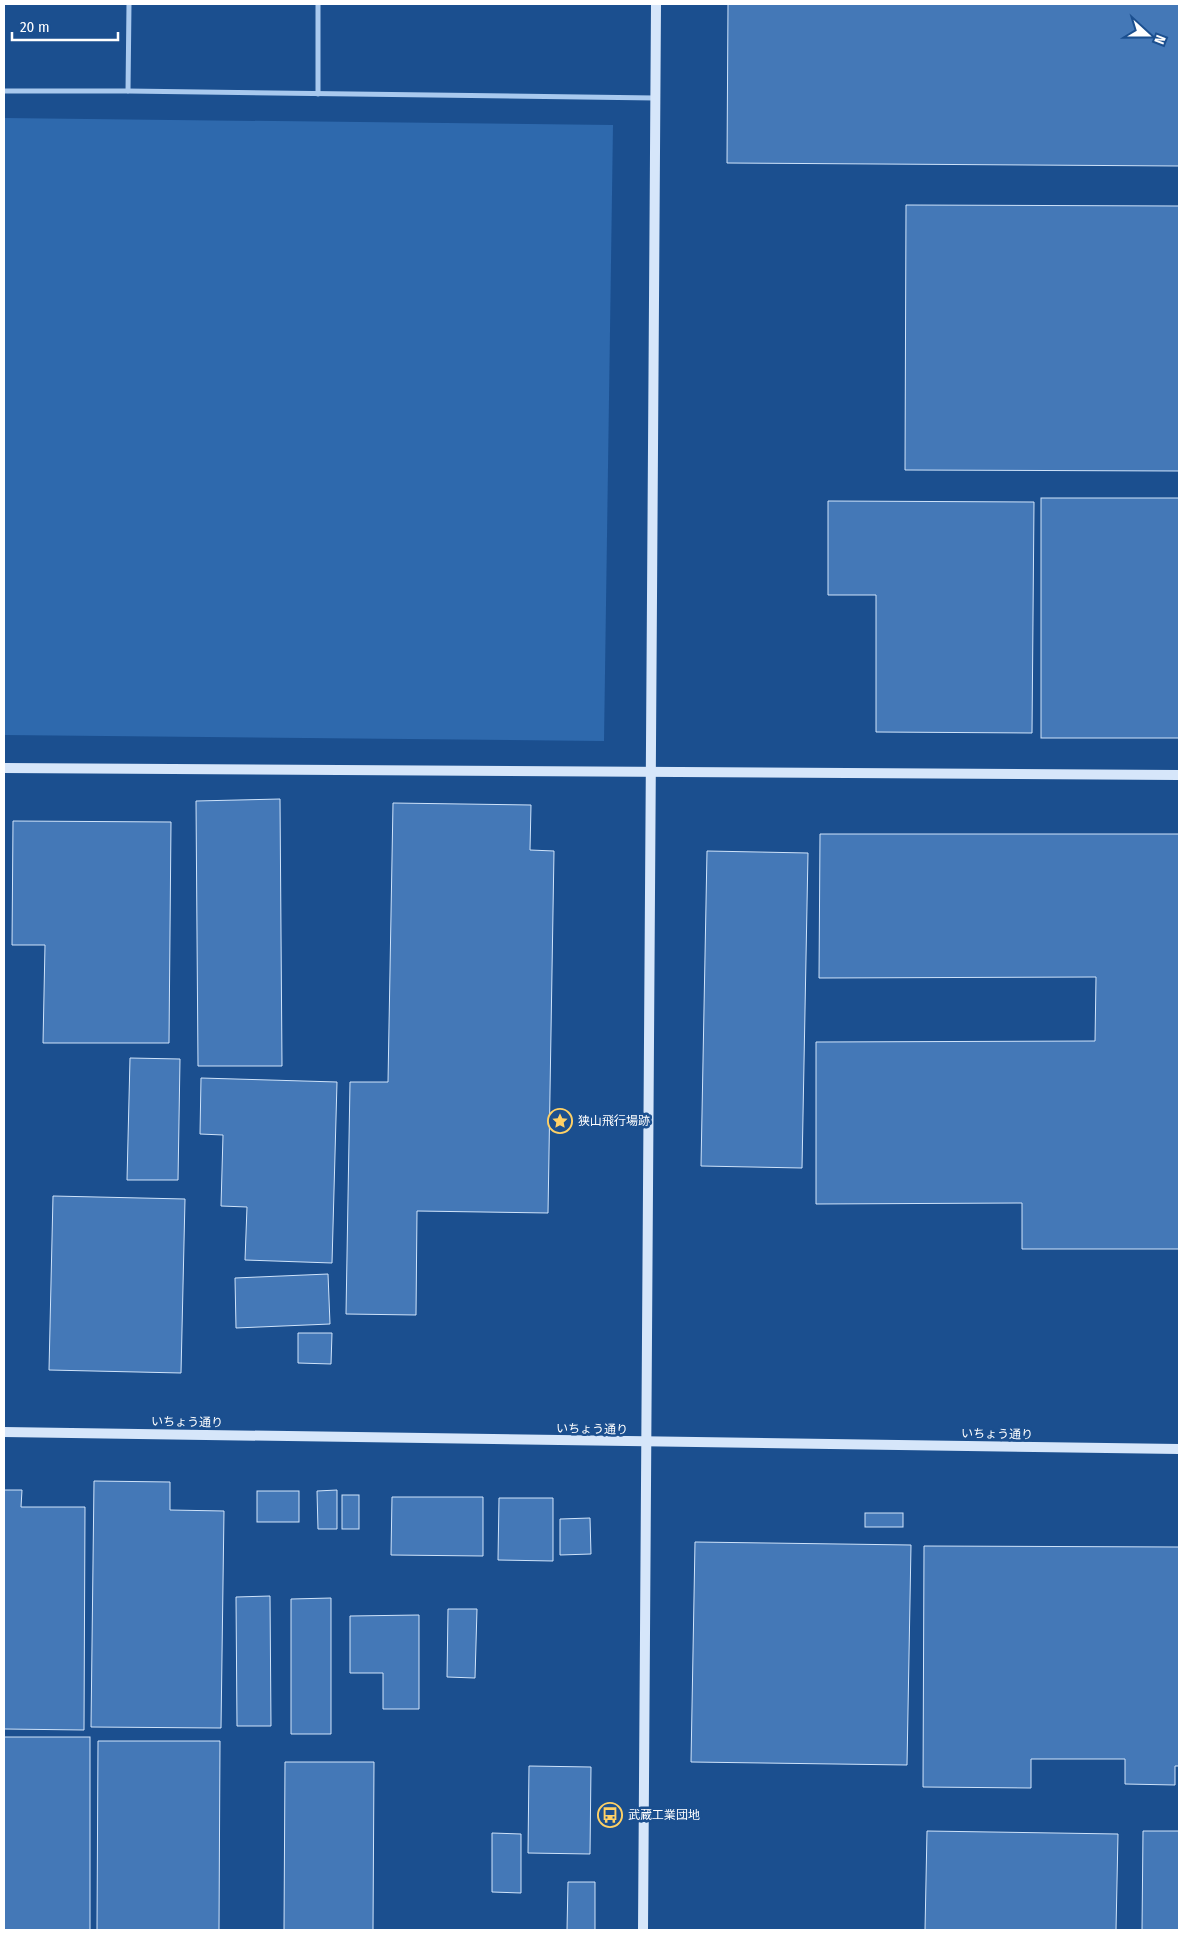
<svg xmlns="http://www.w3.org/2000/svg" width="1183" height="1934" font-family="'Fira Sans Condensed','Noto Sans JP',sans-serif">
<rect width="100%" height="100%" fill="#1b4f8f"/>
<polygon fill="#2e69ad" points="4,118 613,125 604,741 4,735"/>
<g fill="#4478b7" stroke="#cfe3fa">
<polygon points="728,4 1179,4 1179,166 727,163"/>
<polygon points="906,205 1179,206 1179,471 905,470"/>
<rect x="1041" y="498" width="138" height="240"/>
<polygon points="828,501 1034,502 1032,733 876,732 876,595 828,595"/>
<polygon points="280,799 282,1066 198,1066 196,801"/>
<polygon points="393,803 531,805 530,850 554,851 548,1213 417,1211 416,1315 346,1314 350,1082 388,1082"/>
<polygon points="13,821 171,822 169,1043 43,1043 45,945 12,945"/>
<polygon points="820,834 1179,834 1179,1249 1022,1249 1022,1203 816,1204 816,1042 1095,1041 1096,977 819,978"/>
<polygon points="707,851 808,853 802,1168 701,1166"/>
<polygon points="130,1058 180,1059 178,1180 127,1180"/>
<polygon points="201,1078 337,1082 332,1263 245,1260 247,1207 221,1206 223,1135 200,1134"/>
<polygon points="53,1196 185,1199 181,1373 49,1370"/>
<polygon points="328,1274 330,1324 236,1328 235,1278"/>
<polygon points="298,1333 332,1333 331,1364 298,1363"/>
<polygon points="94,1481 170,1482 170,1510 224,1511 221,1728 91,1727"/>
<polygon points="4,1490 22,1490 21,1507 85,1507 84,1730 4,1729"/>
<polygon points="337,1490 337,1529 318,1529 317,1491"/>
<rect x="257" y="1491" width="42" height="31"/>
<rect x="342" y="1495" width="17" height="34"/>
<polygon points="392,1497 483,1497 483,1556 391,1555"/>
<polygon points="499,1498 553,1498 553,1561 498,1560"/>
<rect x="865" y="1513" width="38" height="14"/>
<polygon points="590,1518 591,1554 560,1555 560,1519"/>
<polygon points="695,1542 911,1545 907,1765 691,1762"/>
<polygon points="924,1546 1179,1547 1179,1766 1175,1766 1175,1785 1125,1784 1125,1759 1031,1759 1031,1788 923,1787"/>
<polygon points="270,1596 271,1726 237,1726 236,1597"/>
<polygon points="331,1598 331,1734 291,1734 291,1599"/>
<polygon points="448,1609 477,1609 475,1678 447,1677"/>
<polygon points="419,1615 419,1709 383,1709 383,1673 350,1673 350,1616"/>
<rect x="4" y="1737" width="86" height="193"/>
<polygon points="98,1741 220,1741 219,1930 97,1930"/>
<polygon points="285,1762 374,1762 373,1930 284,1930"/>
<polygon points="529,1766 591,1767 590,1854 528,1853"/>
<polygon points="927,1831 1118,1834 1116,1930 925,1930"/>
<polygon points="1143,1831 1179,1831 1179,1930 1142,1930"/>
<polygon points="492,1833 521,1834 521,1893 492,1892"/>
<polygon points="568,1882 595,1882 595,1930 567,1930"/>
</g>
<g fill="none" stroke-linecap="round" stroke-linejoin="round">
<g stroke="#a9c9ee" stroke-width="5">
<polyline points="4,91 128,91 129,4"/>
<polyline points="128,91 655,98"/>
<polyline points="318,94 318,4"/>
</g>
<g stroke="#d6e6fa" stroke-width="10">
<polyline points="4,768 1179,775"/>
<polyline points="4,1432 1179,1449"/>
<polyline points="643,1930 656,4"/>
</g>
</g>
<defs>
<symbol id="sight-ring" viewBox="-11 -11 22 22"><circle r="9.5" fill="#1b4f8f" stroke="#ffd166" stroke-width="1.5"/><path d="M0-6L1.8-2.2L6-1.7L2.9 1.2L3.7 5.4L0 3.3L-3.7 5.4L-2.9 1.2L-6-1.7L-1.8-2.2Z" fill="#ffd166"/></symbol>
<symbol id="bus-ring" viewBox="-11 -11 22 22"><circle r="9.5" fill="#1b4f8f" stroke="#ffd166" stroke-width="1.5"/><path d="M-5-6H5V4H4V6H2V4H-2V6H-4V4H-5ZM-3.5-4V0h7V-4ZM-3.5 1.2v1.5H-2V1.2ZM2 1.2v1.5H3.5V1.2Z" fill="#ffd166"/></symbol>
</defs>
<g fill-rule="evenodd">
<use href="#sight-ring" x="546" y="1107" width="28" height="28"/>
<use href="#bus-ring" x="596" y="1801" width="28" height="28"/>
</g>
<g text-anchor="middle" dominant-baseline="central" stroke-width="5" stroke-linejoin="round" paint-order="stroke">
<g font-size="12" fill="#fff" stroke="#1b4f8f" text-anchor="start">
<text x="578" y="1121">狭山飛行場跡</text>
<text x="628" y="1815">武蔵工業団地</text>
</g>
<g font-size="12" fill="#fff" stroke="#1b4f8f">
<text transform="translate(187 1422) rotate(1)">いちょう通り</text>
<text transform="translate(592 1429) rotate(1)">いちょう通り</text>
<text transform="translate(997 1434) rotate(1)">いちょう通り</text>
</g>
</g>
<rect width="1183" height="1934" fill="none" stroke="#ffffff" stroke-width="10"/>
<g transform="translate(1148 35) rotate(111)" stroke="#1b4f8f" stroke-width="4" paint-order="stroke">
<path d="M0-4L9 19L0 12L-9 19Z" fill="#ffffff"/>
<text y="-8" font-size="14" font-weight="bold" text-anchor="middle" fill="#ffffff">N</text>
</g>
<path d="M12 32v8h106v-8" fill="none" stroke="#ffffff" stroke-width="2.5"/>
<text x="20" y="32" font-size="15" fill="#ffffff" stroke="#1b4f8f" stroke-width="4" paint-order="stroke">20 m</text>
</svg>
